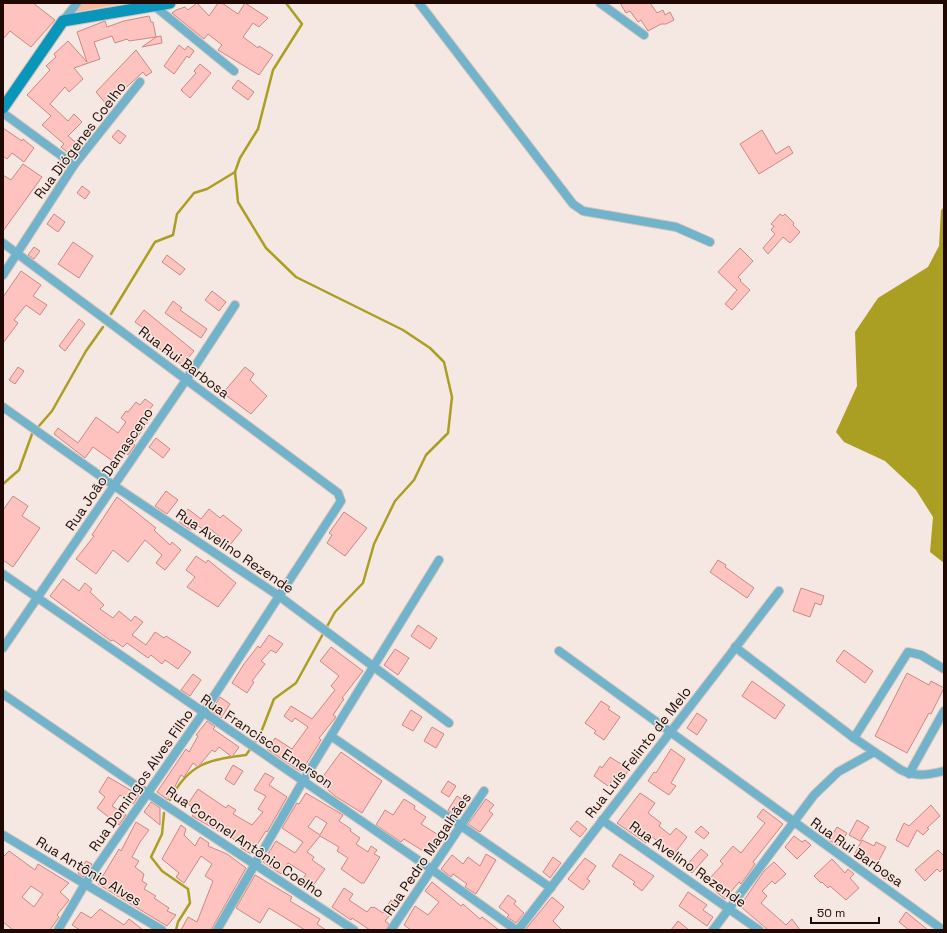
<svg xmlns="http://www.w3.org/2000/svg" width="947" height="933" font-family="'Space Grotesk',sans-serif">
<rect width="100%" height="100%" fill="#f5e7e1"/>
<polygon fill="#f9ba9f" points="82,3 127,3 75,12"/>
<polygon fill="#ab9f23" points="944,207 944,563 930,552 933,517 916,490 885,461 844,442 836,432 857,386 855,332 878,298 928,267 939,246 941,210"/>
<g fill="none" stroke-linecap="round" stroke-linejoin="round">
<g stroke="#ab9f23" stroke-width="2.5">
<polyline points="111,314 155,242 173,235 177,214 194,193 207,189 235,172 240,158 258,129 273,70 302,24 286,3"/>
<polyline points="3,484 19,470 32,434 52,411 86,351 103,327"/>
<path d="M170,800C188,764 209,759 246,755L260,735L274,699L296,683L335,612L363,583L374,544L395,501L414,480L426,455L448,433L452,397L444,362L430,348L403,330L296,277L266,248L238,202L235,172"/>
<polyline points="164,813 162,834 151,857 162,871 188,889 190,903 178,922 176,930"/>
</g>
</g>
<g fill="#fec3bf" stroke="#ce8883" fill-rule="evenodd">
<polygon points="3,3 33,3 55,20 31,47 10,31 3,39"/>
<polygon points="197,3 209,16 218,3 222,3 238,14 245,3 268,18 259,27 253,23 243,37 258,48 259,46 273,55 259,75 218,50 222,45 208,34 204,39 172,13 176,10 185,7 188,10"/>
<polygon points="620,3 650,3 657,13 663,10 665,15 670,12 674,20 666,24 661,24 648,31 641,20 638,22 630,11 626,13"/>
<polygon points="149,16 151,22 153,22 156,37 161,36 162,43 142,47 156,37 129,41 127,39 115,43 112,36 94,42 100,59 74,68 83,79 69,92 65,87 50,104 68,121 74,114 82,122 68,136 80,146 72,156 61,147 64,144 42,125 51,116 27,95 50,70 46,66 56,57 54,54 68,41 87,62 77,32 105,21 107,27 124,21"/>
<polygon points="179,45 185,50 188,46 194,51 189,58 187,56 174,74 164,66"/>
<polygon points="136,50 152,72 146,76 143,72 107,105 96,92"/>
<polygon points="200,64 211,73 190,98 181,90 196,73 194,71"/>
<polygon points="238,80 254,92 248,100 232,88"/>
<polygon points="3,128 22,141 23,139 34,148 24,162 12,153 7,159 3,156"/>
<polygon points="118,130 126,136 120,144 112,137"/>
<polygon points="762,130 776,154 789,146 793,153 759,174 740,144"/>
<polygon points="23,164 42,177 3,231 3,175 11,180"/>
<polygon points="82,186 90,192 85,199 77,193"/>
<polygon points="54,214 65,222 58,232 47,224"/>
<polygon points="780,214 783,216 785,214 794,223 793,225 800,232 790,243 783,237 768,254 763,248 775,234 771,230 774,226 771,224"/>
<polygon points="73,242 93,256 79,278 58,264"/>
<polygon points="34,247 40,251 34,259 28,255"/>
<polygon points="740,248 753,261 738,277 741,280 740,281 750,290 732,310 725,304 737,290 718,272"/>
<polygon points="167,255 185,269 180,275 162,262"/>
<polygon points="21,271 41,285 33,296 47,305 40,315 26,305 14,320 18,323 3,343 3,297"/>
<polygon points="212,291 226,302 219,311 205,300"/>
<polygon points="173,301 182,308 180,310 207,329 201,338 165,313"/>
<polygon points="144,310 194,351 182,365 150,342 155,337 135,322"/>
<polygon points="79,319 85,324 65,351 59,346"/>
<polygon points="18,367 24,371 15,384 9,380"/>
<polygon points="245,367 254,374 250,380 267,396 251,414 223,393"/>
<polygon points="145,399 153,405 149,410 153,414 133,444 135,445 133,448 128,455 126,453 117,464 93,447 85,458 54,434 58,428 78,443 96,417 118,433 126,422 121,418 126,411 128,412 136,402 140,405"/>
<polygon points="156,438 170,449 163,458 149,447"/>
<polygon points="166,491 178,500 167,514 155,506"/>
<polygon points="13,496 28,506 22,516 40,528 13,567 3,560 3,510"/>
<polygon points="117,497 156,528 154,530 170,545 172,542 181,550 165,570 156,563 162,555 145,540 128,562 113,550 96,574 76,559 94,536 92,535"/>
<polygon points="188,509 201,519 209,509 220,518 223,515 242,530 225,551 216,543 220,537 209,528 206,532 195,523 191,530 179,522"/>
<polygon points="344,512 367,528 345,556 327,543 332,535 329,533"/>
<polygon points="196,556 206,563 208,560 236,583 218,607 187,587 195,577 186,570"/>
<polygon points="718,560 726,565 725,567 754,588 747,598 710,572"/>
<polygon points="63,579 79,591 85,583 92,589 90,592 104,605 100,609 113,618 119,611 131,621 135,616 143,622 132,635 146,645 155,632 164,638 166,636 191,652 178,669 165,660 162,664 151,655 148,658 127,643 123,647 113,640 111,641 50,596"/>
<polygon points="801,588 824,596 821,605 815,603 810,617 793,611"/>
<polygon points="418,625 437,638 430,649 411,636"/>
<polygon points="269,635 283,644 276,653 271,650 261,661 265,664 252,681 254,682 247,693 232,683 244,664 258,646 260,648"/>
<polygon points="331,647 363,671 342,698 344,699 333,715 336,717 319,738 321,740 301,772 267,749 275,738 292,749 308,727 295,718 292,722 284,716 291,706 312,719 335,690 331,686 339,676 320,661"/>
<polygon points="395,649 409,658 398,675 384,665"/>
<polygon points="844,650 873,671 865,683 836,661"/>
<polygon points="907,673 929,685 931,681 944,688 931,714 929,713 907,753 875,736"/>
<polygon points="193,674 201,680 190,696 181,690"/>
<polygon points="752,681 785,705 775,719 742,696"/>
<polygon points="220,697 230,704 221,718 211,711"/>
<polygon points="601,701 610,707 608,709 620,717 604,740 594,733 596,731 585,723"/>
<polygon points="411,710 422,717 413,731 402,725"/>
<polygon points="697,713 707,720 697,735 687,728"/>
<polygon points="207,721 215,727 213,729 239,747 232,757 219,747 215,752 212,750 198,767 193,763 184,777 181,775 168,800 157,792 186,749 189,752 198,736 196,735"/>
<polygon points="432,727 444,734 436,748 424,741"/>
<polygon points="671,749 685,759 671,783 676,786 669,795 648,781 654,772 656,773"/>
<polygon points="341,752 382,781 362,813 335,796 319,782"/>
<polygon points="610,757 629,769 623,779 616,775 608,786 594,776 600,766 602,768"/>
<polygon points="233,765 243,771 234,785 225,779"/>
<polygon points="265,773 274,778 269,785 287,797 267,832 266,831 251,854 241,848 243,845 221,831 220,832 192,816 197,810 188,804 198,789 226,808 228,805 236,810 233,814 252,825 263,812 258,809 266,796 254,790"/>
<polygon points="108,777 139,795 133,804 120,795 112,806 126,815 119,825 97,808 105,797 99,792"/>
<polygon points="448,781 456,786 449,797 441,792"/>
<path d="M306,793L343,815L339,821L351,829L350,831L360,838L356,844L368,852L371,846L377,850L374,854L380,857L364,883H361L341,869L348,858L337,851L339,847L320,836L307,852L314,857L312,860L325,869L312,887L302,880L306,874L288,863L281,874L263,862L276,841L295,853L303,842L282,828L297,803L299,804ZM316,816L327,823L320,835L308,827Z"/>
<polygon points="640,793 655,803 648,813 661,823 659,826 670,835 676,828 687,837 674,854 651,836 646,843 617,823"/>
<polygon points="457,796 465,801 456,816 448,810"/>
<polygon points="404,799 415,806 414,809 426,817 421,824 440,836 428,854 404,839 401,842 376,825 385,810 393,815"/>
<polygon points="486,799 494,805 489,811 493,814 480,832 468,824"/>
<polygon points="151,802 160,808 160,825 144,812"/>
<polygon points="931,805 940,816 927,828 929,829 923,835 917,830 908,847 896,840 904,823 909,826"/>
<polygon points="763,809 783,824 753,862 755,864 741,884 739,882 725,899 715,891 718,887 709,879 723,864 720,861 733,846 741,853 765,823 757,817"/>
<polygon points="857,820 869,827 860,841 849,835"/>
<polygon points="577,821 587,829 580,837 570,829"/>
<polygon points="136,822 149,830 140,842 132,857 139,861 135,867 144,874 142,881 147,884 144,889 156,896 154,898 169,908 167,911 176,915 167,926 98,884 119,849 121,851"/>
<polygon points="181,825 186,829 184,835 195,846 200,837 209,843 208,846 227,854 246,868 211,930 181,930 188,917 197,922 213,881 205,876 212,864 201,856 184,883 176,877 179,873 162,859"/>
<polygon points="701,826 709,833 704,839 695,832"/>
<polygon points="837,827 847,833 839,846 829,840"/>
<polygon points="794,836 802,842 805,840 811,845 797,859 785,847"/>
<polygon points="862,840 874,846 876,842 886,847 877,864 854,855"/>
<polygon points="701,849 708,855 692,873 685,867"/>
<polygon points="938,850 944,856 944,868 940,872 937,869 925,881 915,870"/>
<path d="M9,851L35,870L38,864L69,883L60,892L69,900L57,915L59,917L50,930H13L3,922V857ZM31,886L43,894L34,907L22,897Z"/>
<polygon points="486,854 496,860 476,894 465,887 467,884 453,874 451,877 441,869 452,855 463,864 468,857 480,866"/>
<polygon points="620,854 654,876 642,891 633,884 635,882 612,866"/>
<polygon points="553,857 561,863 550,878 543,872"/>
<polygon points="585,858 596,866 587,879 590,881 583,890 568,879"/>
<polygon points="832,859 845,873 848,869 854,874 850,878 859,888 846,900 830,886 828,888 822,882 821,883 814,876"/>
<polygon points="86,861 92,864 83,877 78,873"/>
<polygon points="774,862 786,874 775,884 772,881 762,891 767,896 761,903 786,925 792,919 800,930 768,930 740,906 764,871"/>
<polygon points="886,871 894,875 891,881 883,878"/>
<polygon points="255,875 292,897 290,901 320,919 317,924 326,930 305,930 269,908 260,923 236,908"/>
<polygon points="432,882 461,906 463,904 480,919 482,917 499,930 411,930 404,925 415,906 428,915 439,902 425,891"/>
<polygon points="344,888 353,894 349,900 367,912 371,907 373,908 374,907 383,913 391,900 398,905 385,921 389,924 386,930 370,930 352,918 351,920 332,907"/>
<polygon points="688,892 707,905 703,910 713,917 707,926 679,906"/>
<polygon points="508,895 516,901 514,904 524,913 516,923 507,917 509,915 499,907"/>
<polygon points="552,897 564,907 553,921 562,930 525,930"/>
<polygon points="100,909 124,925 129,919 143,930 80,930 72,925 81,912 91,918"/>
<polygon points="906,912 928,930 909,930 899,922"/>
<polygon points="678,921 689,930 671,930"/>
</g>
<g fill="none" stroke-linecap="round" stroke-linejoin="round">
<defs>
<g id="street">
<polyline points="419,3 573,204 583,211 676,227 710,242"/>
<polyline points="600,3 644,35"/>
<polyline points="152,4 234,71"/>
<polyline points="63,21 77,3"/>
<polyline points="3,113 74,165"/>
<polyline points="3,243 338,493 341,501 203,713 85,884 58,930"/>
<polyline points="3,275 74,165 140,82"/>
<polyline points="3,407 113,485 279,596 449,723"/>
<polyline points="3,574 431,869 516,930"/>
<path d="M735,647L854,738L901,770C915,777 929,775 944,771"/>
<polyline points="3,648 186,380 235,305"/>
<polyline points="559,651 943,930"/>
<polyline points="3,694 147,793 354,930"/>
<polyline points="331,736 551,888"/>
<polyline points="854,738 908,652 921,655 944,669"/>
<polyline points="909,774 944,711"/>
<polyline points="602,820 759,930"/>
<polyline points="3,835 162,930"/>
<polyline points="217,930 303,781 439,560"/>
<polyline points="391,930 484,791"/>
<polyline points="518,930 779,591"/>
<polyline points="713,930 814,795 838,772 874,752"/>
</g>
<polyline id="secondary" points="3,108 63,21 170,3"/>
</defs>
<use href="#street" stroke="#d3c3bd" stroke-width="10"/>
<use href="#secondary" stroke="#d3c3bd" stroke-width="13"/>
<use href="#street" stroke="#70b3cb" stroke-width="8"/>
<use href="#secondary" stroke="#0a96bb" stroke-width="11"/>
</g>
<g text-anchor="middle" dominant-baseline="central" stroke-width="3" stroke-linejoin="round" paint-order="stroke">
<g font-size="14" fill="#200902" stroke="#f5e7e1">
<text transform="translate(80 140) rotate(-53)">Rua Diógenes Coelho</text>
<text transform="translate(184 362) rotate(37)">Rua Rui Barbosa</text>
<text transform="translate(109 469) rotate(-56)">Rua João Damasceno</text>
<text transform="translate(235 551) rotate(34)">Rua Avelino Rezende</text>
<text transform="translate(267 741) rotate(34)">Rua Francisco Emerson</text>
<text transform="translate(638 752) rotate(-52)">Rua Luís Felinto de Melo</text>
<text transform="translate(141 780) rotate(-55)">Rua Domingos Alves Filho</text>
<text transform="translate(245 842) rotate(34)">Rua Coronel Antônio Coelho</text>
<text transform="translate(857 852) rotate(35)">Rua Rui Barbosa</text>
<text transform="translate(427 854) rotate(-56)">Rua Pedro Magalhães</text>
<text transform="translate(688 864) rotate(35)">Rua Avelino Rezende</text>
<text transform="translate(89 871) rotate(31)">Rua Antônio Alves</text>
</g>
</g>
<rect width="947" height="933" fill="none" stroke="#200902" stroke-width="8"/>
<path d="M811 917v6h68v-6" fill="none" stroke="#200902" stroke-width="2"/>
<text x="817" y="917" font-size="12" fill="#200902" stroke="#f5e7e1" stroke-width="3" paint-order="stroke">50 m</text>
</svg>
